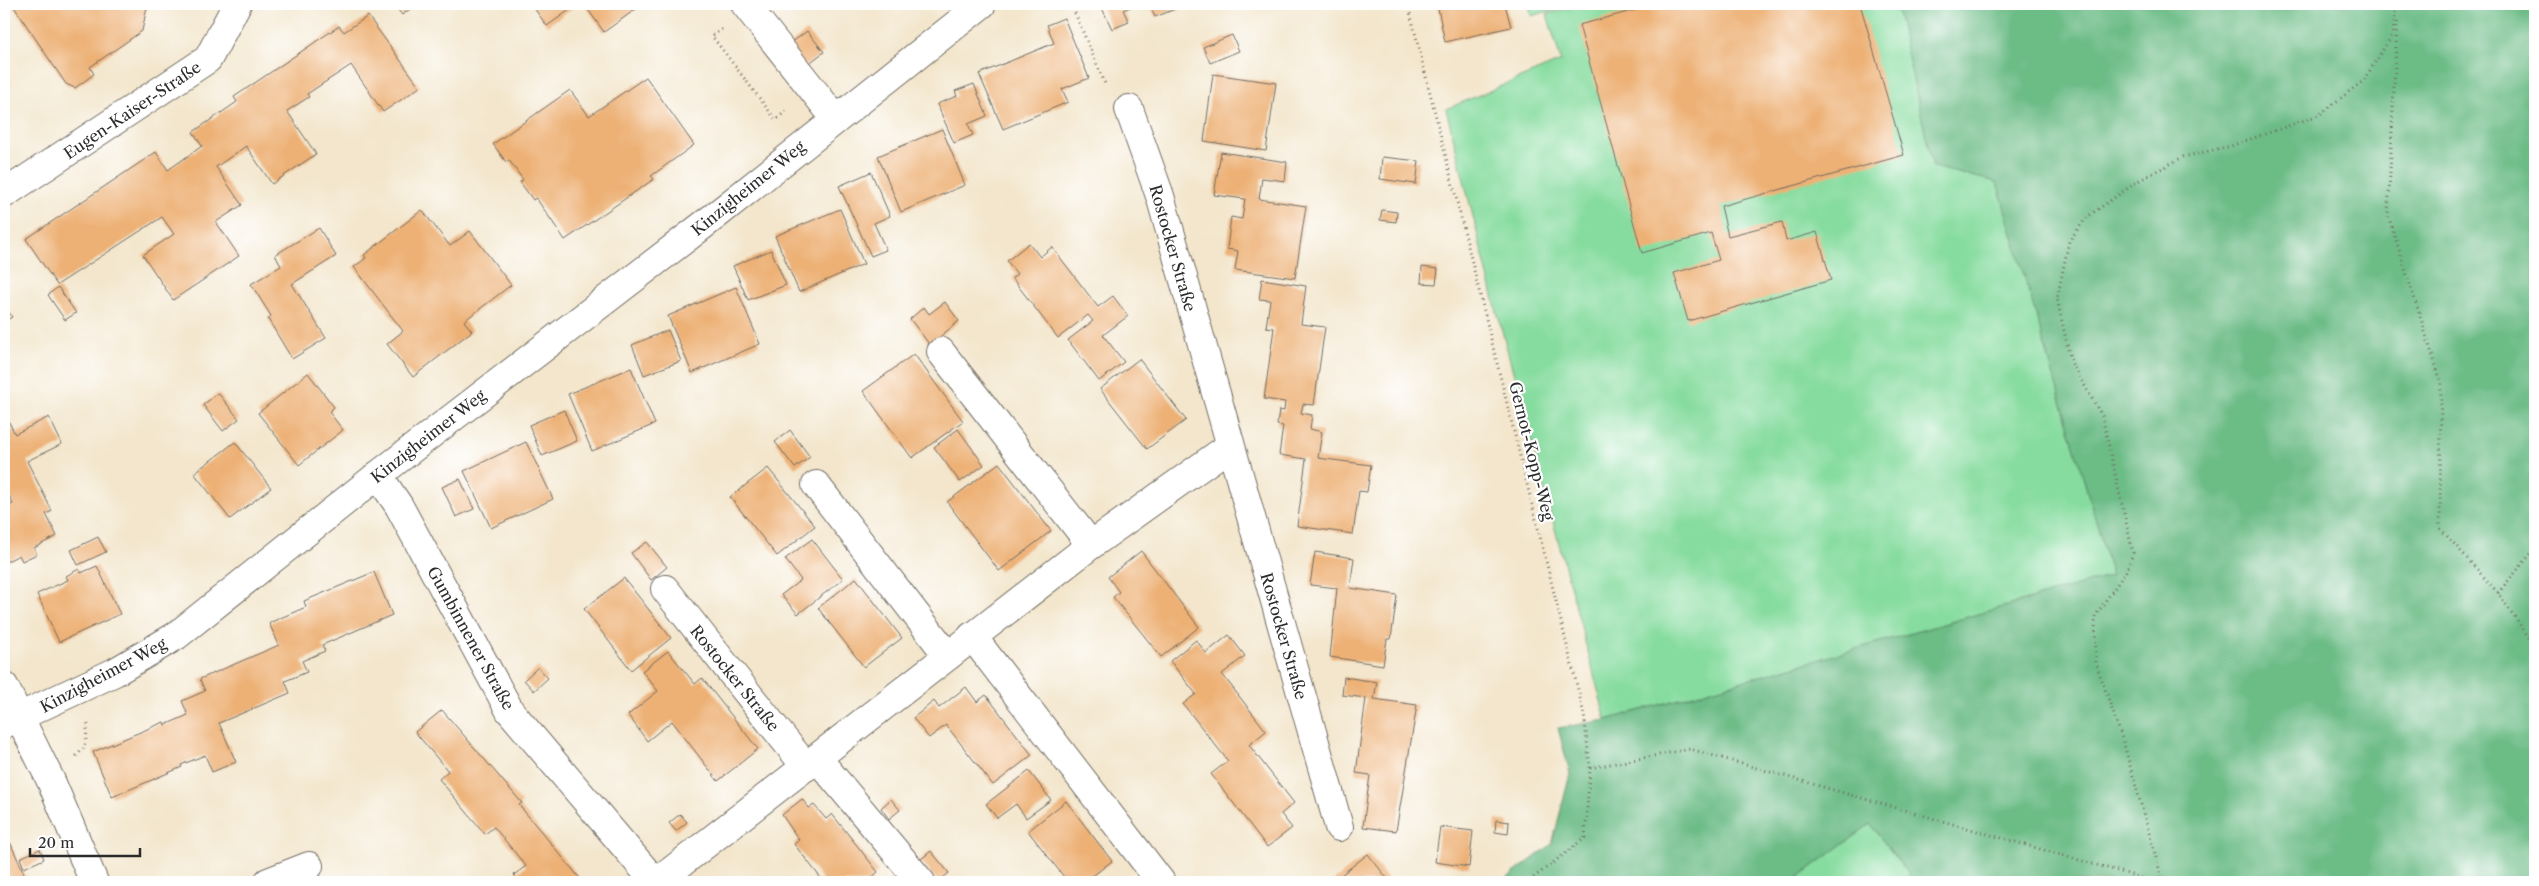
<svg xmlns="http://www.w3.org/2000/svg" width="2539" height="886" font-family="'Libre Caslon Text',serif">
<rect width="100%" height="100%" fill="#fff"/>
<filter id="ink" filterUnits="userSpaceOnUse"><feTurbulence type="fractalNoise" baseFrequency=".02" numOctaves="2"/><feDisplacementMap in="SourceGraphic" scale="10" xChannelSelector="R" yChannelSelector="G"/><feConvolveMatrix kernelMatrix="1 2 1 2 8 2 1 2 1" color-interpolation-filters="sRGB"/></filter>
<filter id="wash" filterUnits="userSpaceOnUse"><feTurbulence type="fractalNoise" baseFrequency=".0096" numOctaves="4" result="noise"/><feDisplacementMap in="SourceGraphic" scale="20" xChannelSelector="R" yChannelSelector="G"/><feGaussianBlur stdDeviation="1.12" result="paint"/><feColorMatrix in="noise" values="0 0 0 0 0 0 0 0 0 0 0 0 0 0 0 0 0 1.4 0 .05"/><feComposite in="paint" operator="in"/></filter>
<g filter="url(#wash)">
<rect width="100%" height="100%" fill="#f3e6cc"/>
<g fill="#86dc9f" stroke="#588465">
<polygon points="1529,4 1575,4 1531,16"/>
<polygon points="1584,4 1896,4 1933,167 1997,182 2112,576 1606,720 1496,308 1446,109 1561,61 1547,14"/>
<polygon points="1870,824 1915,882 1792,882"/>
</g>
<polygon fill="#6cbc86" stroke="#4c7458" points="1896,4 2535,4 2535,882 1915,882 1870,824 1792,882 1502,882 1552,844 1570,774 1558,728 1606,720 2112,576 1997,182 1933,167"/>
<g id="blocks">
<g fill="#edb074">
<polygon points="12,4 145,4 147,7 142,31 90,67 94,74 75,88 66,84"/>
<polygon points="393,4 417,4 402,15"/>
<polygon points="531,4 578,4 547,26"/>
<polygon points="584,4 643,4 604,32"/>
<polygon points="1100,4 1138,4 1123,10 1129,22 1112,29"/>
<polygon points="1149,4 1188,4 1155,17"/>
<polygon points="1437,4 1505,4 1511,27 1445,42"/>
<polygon points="1658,4 1860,4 1904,155 1721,206 1728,236 1782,222 1786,241 1817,232 1831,280 1688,321 1674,273 1719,260 1711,233 1642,253 1579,25"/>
<polygon points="368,16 420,87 383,112 351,65 307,94 309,97 287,111 316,154 272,184 246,146 216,167 242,205 216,222 239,256 173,300 143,255 174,234 162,217 57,285 26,239 156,152 168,170 202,146 193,132 237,102 234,97 339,26 344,32"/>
<polygon points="1064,18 1089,78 1062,89 1068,102 1003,129 979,74 1054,43 1047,25"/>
<polygon points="807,31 824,52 804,67 787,46"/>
<polygon points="1232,35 1239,51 1210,63 1203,47"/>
<polygon points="1213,74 1276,83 1266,151 1204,141"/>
<polygon points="646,77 694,145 651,176 654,179 565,240 536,198 533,200 520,182 523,180 509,160 506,162 493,144 570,90 589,116"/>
<polygon points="974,84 987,116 968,124 973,135 954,143 937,104 957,96 955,91"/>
<polygon points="942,129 965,185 901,212 878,156"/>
<polygon points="1221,152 1287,162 1285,181 1262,178 1259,199 1306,206 1295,278 1235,270 1238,251 1227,249 1231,217 1242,219 1245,199 1214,195"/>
<polygon points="1382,157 1419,161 1416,184 1380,179"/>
<polygon points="871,172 890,216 874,223 886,250 871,256 839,186"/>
<polygon points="840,209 864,264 799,292 775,236"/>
<polygon points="422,210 450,246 470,231 511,285 464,321 472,331 413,377 387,344 403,331 354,267 366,258 364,255"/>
<polygon points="1382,210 1397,212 1396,222 1380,220"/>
<polygon points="319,228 336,256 292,284 326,338 292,359 268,319 271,316 251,284 281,266 275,255"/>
<polygon points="1029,243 1040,257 1052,247 1098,307 1113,296 1128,316 1103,335 1124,362 1099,381 1068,340 1093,321 1088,315 1058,338 1012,278 1017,274 1007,261"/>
<polygon points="771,250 786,285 748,300 733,266"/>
<polygon points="1422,267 1438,269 1436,284 1421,283"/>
<polygon points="1262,279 1306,286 1301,324 1325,327 1314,405 1303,404 1301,413 1312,415 1310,429 1322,432 1318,458 1371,465 1367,492 1359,491 1353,534 1297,526 1306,459 1279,455 1283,426 1277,425 1279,410 1284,411 1285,402 1264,399 1274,328 1266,327 1270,300 1259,299"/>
<polygon points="58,287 76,313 65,320 48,295"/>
<polygon points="736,287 760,344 692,373 668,316"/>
<polygon points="945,302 959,321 930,345 910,319 924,307 929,314"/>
<polygon points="4,304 12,317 4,322"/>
<polygon points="668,330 681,361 644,375 632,345"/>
<polygon points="914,354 963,421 912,458 863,391"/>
<polygon points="1139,359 1186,420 1147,449 1100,389"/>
<polygon points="631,368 655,424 592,451 568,394"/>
<polygon points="308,373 334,407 329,412 343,430 299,465 258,413"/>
<polygon points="218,393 239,419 223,431 203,405"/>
<polygon points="564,410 577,441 542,456 529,425"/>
<polygon points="4,412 15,434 49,417 62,444 27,461 52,511 46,514 57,536 34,548 37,554 22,561 19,555 4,563 4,508 13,504 4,485"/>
<polygon points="958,429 984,465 960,482 934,447"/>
<polygon points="790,430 810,457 795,468 775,442"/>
<polygon points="235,442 271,488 230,519 194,473"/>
<polygon points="526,442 553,499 491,528 464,471"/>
<polygon points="999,463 1051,531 999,571 947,502"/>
<polygon points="768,468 815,526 777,556 730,497"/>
<polygon points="460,479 474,509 456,517 442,487"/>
<polygon points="98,537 106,552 78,565 71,550"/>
<polygon points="812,539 843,579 798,614 781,595 801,580 785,559"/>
<polygon points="647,542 667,567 651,580 631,553"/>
<polygon points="1141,551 1199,627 1161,657 1113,597 1119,592 1108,577"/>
<polygon points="1315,552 1354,558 1350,588 1397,595 1391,639 1387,639 1383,665 1330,657 1337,588 1310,585"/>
<polygon points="97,566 120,614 59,642 37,594 68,580 66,576 79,569 81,573"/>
<polygon points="374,572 392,615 322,645 325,651 302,661 307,672 285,681 290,693 219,723 236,762 212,772 205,755 181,765 182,767 112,797 93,752 164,722 165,725 188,715 182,701 205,691 200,679 279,645 269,623 306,607 304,601"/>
<polygon points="624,578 671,638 631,670 584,609"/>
<polygon points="856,578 902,638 864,667 818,608"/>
<polygon points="1229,635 1245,656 1222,674 1266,731 1249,745 1294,803 1281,814 1292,828 1267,847 1211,774 1228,761 1183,704 1196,694 1170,661 1196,640 1206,653"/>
<polygon points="668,651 695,684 702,678 758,749 718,781 672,721 647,741 628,715 658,691 642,671"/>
<polygon points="538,667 548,678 534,691 524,680"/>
<polygon points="1344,677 1377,682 1374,699 1417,705 1396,831 1363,827 1370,775 1356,773 1366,698 1342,695"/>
<polygon points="966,687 977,702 986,695 1032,755 993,785 946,725 929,738 913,718 934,701 939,708"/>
<polygon points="442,710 522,803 519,805 583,882 520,882 514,875 526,866 494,827 485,834 439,779 448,771 415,732"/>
<polygon points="1029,771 1051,800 1026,818 1016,804 997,818 986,804"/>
<polygon points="802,799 809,808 814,805 826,819 832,814 878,872 870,879 873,882 824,882 794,844 799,840 782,815"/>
<polygon points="891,799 900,810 889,819 881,808"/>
<polygon points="1066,801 1112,861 1085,882 1068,882 1028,831"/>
<polygon points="680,814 687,822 676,831 669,823"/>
<polygon points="1496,820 1509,822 1508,834 1495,832"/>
<polygon points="1440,827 1473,831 1469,867 1435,862"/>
<polygon points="8,838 28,882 4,882 4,840"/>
<polygon points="40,849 44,859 24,868 20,858"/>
<polygon points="931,851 949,873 938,882 920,860"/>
<polygon points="1368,854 1390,882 1332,882"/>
<polygon points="1111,877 1116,882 1104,882"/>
</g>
</g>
</g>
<g filter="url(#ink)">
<use href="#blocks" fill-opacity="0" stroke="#716c63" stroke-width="1"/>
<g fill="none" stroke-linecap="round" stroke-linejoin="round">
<defs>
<g id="street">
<polyline points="745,4 835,118"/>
<polyline points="1129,109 1160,196 1339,827"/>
<polyline points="4,194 208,59 237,4"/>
<polyline points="941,352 1091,545"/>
<polyline points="378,475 399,506 510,711 655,882"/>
<polyline points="816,485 948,656"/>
<polyline points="665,589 806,767"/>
<polyline points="972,636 1161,882"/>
<polyline points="4,686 51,781 94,882"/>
<polyline points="4,724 115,672 176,636 378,475 715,216 982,4"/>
<polyline points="817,758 921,882"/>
<polyline points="268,882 309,866"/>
<polyline points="657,882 1091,545 1230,446"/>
</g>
</defs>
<use href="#street" stroke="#716c63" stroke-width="30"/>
<g stroke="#716c63" stroke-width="3" stroke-dasharray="1 4" stroke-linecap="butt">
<polyline points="1071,4 1106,86"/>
<polyline points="1408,4 1584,714 1590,768 1585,838 1528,882"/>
<polyline points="2397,22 2388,215 2441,382 2440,528 2498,593 2535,646"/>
<polyline points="722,29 712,36 776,120 788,109"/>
<polyline points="2498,593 2535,549"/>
<polyline points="76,756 85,747 88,722"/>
<polyline points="1590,768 1690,749 2156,882"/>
<polyline points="2163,882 2123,741 2096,663 2095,616 2127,570 2133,553 2102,416 2071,362 2057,299 2069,241 2087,217 2138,181 2183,157 2231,146 2319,115 2363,81 2393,34 2396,4"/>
</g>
<use href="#street" stroke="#fff" stroke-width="28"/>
</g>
</g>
<g text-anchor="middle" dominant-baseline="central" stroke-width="4.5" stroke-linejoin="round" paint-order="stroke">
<g font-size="16" fill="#2b2b2b" stroke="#fff">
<text transform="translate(132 110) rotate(-34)">Eugen-Kaiser-Straße</text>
<text transform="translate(748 188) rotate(-39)">Kinzigheimer Weg</text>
<text transform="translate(1173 248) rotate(74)">Rostocker Straße</text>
<text transform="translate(428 436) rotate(-38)">Kinzigheimer Weg</text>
<text transform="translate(1532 451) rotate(76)">Gernot-Kopp-Weg</text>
<text transform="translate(1284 636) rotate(74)">Rostocker Straße</text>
<text transform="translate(471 638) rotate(61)">Gumbinnener Straße</text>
<text transform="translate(103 675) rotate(-28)">Kinzigheimer Weg</text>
<text transform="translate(735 678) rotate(51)">Rostocker Straße</text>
</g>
</g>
<rect width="2539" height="886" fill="none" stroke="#fff" stroke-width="20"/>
<path d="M30 848v8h110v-8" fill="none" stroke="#2b2b2b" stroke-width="2.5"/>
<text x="38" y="848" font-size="15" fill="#2b2b2b" stroke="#ffffff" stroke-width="4" paint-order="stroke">20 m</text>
</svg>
